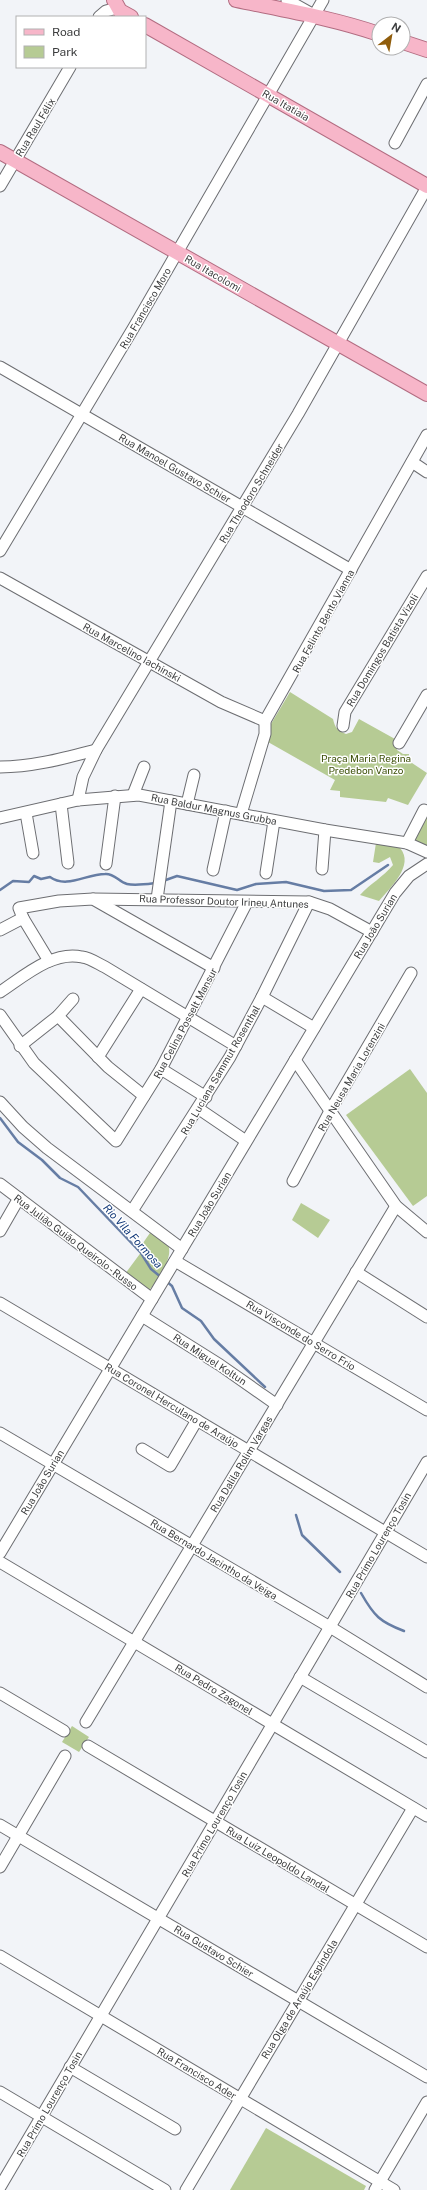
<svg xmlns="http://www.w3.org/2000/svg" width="427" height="2190" font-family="'Public Sans',sans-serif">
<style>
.green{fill:#b6cb94}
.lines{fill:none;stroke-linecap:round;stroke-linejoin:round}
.stream{stroke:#667da4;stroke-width:2.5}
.minor-casing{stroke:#6d6e72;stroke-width:13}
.major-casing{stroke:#b26c81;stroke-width:16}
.minor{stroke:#fff;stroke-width:11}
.major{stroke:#f7b6c9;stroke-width:14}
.labels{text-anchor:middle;stroke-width:3;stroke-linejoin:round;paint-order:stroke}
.street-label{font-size:10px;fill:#3c3d3e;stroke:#fff}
.park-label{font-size:10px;fill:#3b4e06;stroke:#fff}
.water-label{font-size:11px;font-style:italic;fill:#133a7a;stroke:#fff}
</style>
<rect width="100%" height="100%" fill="#f2f4f8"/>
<g class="green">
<path d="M290 692 333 719C335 728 338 731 346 734L352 732 359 719 395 739 397 750 403 754H409V761L427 773 408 805 388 798 386 802 340 797V791L330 790 335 780 268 742V729Z"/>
<path d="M427 815V850L412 843Z"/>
<path d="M376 843 400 848C415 865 390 888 379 901L360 895C370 884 383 877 393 865L390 857 379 863 373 862Z"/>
<path d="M410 1069 427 1093V1196L413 1206 346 1115Z"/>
<path d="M301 1203 330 1220 318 1238 292 1220Z"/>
<path d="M152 1230C157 1235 165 1239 168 1245 174 1257 157 1282 149 1290L125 1274 142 1251 143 1243Z"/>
<path d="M72 1726 89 1737 79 1752 62 1742Z"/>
<path d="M266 2128 366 2186 364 2190H230Z"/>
</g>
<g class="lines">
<g class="stream">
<path d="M163 881 177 876 237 890 256 884 286 882 324 891 351 890 388 865"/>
<path d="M0 890 13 881 29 882 34 876 41 879 50 877C67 889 86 874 105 874 114 873 119 882 127 884 135 886 148 884 156 883"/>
<path d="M0 1118 18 1142 42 1160 60 1178 78 1187 141 1253 151 1269 162 1278"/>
<path d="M166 1281 172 1286 182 1308 201 1321 214 1339 265 1387"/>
<path d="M296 1515 302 1535 340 1572"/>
<path d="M361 1593C374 1616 380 1622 404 1631"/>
</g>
<defs>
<g id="minor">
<path d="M287 0 312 14"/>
<path d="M99 17 106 11 117 8"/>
<path d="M395 143 427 84"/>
<path d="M0 186 70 67"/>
<path d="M0 367 351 570"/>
<path d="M412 462 427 472"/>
<path d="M0 551 134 327 323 0"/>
<path d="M0 578 221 702 265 721"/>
<path d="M343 726 345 712 427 576"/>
<path d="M399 743 427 695"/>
<path d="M0 767C33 767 65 758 96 750"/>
<path d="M133 795 144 767"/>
<path d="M78 800 83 777 96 750 298 414 427 187"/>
<path d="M61 804 68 863"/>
<path d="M187 804 194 775"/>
<path d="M26 813 33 853"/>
<path d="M241 814 265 734V721L427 435"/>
<path d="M0 818 78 800 139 795 325 830 407 843 427 852"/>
<path d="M407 843 424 810"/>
<path d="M106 864 115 796"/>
<path d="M322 869 325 830"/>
<path d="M213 870 226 811"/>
<path d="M266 873 274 821"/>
<path d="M93 899 309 902 330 909 372 932"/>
<path d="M157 899 171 801"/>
<path d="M23 918 49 961"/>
<path d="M0 930 23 918 19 908 59 901 93 899 214 968"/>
<path d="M0 992C23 977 53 950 82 957 90 958 97 963 105 967L236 1046"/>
<path d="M262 997 314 1028"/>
<path d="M0 1015 34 1063 116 1141 161 1069 247 902"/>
<path d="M58 1016 108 1067 144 1096"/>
<path d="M20 1046 58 1016 73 999"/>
<path d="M98 1057 141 989"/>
<path d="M295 1060 396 1206 427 1232"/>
<path d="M161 1069 206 1097"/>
<path d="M0 1102 23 1127 47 1148 182 1249"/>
<path d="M199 1109 246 1141"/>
<path d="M293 1181 330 1111 411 973"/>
<path d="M0 1184 152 1299"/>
<path d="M132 1211 230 1057 262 997 309 902"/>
<path d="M0 1231 19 1198"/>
<path d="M175 1261 427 1410"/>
<path d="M356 1272 427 1317"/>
<path d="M0 1303 427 1557"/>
<path d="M142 1316 220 1365 277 1405"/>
<path d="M0 1433 330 1627 427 1687"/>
<path d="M142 1449 170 1466 197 1420"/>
<path d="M0 1553 395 893 409 876 427 864"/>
<path d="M0 1562 427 1816"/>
<path d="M300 1677 427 1752"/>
<path d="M0 1693 64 1731"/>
<path d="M86 1722 396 1206"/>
<path d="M88 1746 427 1947"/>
<path d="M0 1825 427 2077"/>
<path d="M0 1867 65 1756"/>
<path d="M0 1956 394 2190"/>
<path d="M70 2067 175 2129"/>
<path d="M0 2092 165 2190"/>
<path d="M0 2187 427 1462"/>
<path d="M186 2190 413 1808"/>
<path d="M375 2190 427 2102"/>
</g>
<g id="major">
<path d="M114 0 120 11 131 17"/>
<path d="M236 0C284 10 332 18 379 34"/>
<path d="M145 25 427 186"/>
<path d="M403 42 427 50"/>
<path d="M0 152 427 394"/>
</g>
</defs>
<use href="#minor" class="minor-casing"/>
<use href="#major" class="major-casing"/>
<use href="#minor" class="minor"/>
<use href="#major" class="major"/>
</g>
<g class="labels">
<g class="street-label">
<text transform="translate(286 105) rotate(30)" y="4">Rua Itatiaia</text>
<text transform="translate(35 127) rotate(-59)" y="4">Rua Raul Félix</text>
<text transform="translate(213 273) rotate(30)" y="4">Rua Itacolomi</text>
<text transform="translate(145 308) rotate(-60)" y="4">Rua Francisco Moro</text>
<text transform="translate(175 468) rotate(30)" y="4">Rua Manoel Gustavo Schier</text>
<text transform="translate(251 493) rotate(-59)" y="4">Rua Theodoro Schneider</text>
<text transform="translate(323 621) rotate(-61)" y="4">Rua Felinto Bento Vianna</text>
<text transform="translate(382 650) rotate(-59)" y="4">Rua Domingos Batista Vizoli</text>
<text transform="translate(132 652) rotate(29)" y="4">Rua Marcelino Iachinski</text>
<text transform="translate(214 809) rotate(11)" y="4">Rua Baldur Magnus Grubba</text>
<text transform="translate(224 901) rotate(2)" y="4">Rua Professor Doutor Irineu Antunes</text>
<text transform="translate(375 926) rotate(-59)" y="4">Rua João Surian</text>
<text transform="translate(185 1023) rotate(-62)" y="4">Rua Celina Posselt Mansur</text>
<text transform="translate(220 1070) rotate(-60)" y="4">Rua Luciana Sammut Rosenthal</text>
<text transform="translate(351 1077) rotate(-60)" y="4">Rua Neusa Maria Lorenzini</text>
<text transform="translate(209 1204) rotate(-59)" y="4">Rua João Surian</text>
<text transform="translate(76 1242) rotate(37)" y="4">Rua Julião Guião Queirolo - Russo</text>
<text transform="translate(301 1335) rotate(31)" y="4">Rua Visconde do Serro Frio</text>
<text transform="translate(210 1359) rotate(33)" y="4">Rua Miguel Koltun</text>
<text transform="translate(172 1405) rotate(31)" y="4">Rua Coronel Herculano de Araújo</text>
<text transform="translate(241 1464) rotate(-59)" y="4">Rua Dalila Rolim Vargas</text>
<text transform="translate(42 1482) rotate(-59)" y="4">Rua João Surian</text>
<text transform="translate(378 1545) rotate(-60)" y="4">Rua Primo Lourenço Tosin</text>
<text transform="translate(214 1559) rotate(31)" y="4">Rua Bernardo Jacintho da Veiga</text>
<text transform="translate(214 1689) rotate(31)" y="4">Rua Pedro Zagonel</text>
<text transform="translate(214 1824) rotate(-60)" y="4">Rua Primo Lourenço Tosin</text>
<text transform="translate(278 1859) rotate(31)" y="4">Rua Luiz Leopoldo Landal</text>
<text transform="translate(214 1951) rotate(31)" y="4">Rua Gustavo Schier</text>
<text transform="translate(299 1999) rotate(-59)" y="4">Rua Olga de Araújo Espíndola</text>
<text transform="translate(197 2073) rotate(31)" y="4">Rua Francisco Ader</text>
<text transform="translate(49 2104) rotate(-60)" y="4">Rua Primo Lourenço Tosin</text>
</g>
<g class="park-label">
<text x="366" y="762">Praça Maria Regina<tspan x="366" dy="12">Predebon Vanzo</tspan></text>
</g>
<g class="water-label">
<text transform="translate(133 1236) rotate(48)" y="4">Rio Vila Formosa</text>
</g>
</g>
<rect x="16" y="16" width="130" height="52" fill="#ffffff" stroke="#b1b1b2"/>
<rect x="24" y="29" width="20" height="6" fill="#f7b6c9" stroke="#b1b1b2"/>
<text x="52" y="36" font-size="12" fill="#3c3d3e">Road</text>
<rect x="24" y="46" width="20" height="12" fill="#b6cb94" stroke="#b1b1b2"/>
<text x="52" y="56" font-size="12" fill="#3c3d3e">Park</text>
<g transform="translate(391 36) rotate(31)"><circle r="19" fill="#ffffff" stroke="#b1b1b2"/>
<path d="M0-3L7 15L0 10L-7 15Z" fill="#905d0c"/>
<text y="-6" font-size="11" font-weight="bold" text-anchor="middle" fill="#3c3d3e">N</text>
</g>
</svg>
